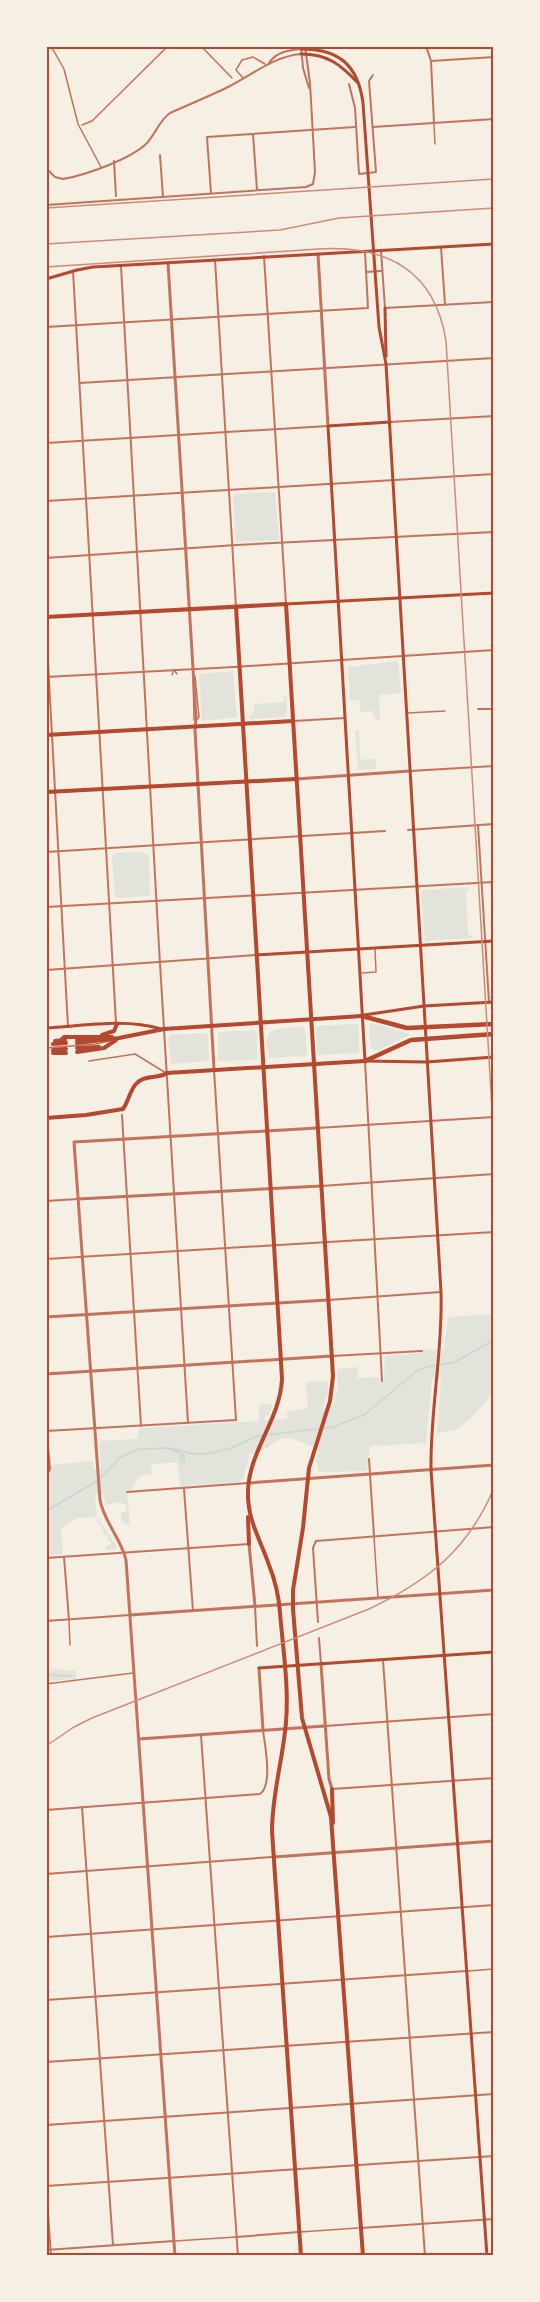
<svg xmlns="http://www.w3.org/2000/svg" width="540" height="2302" font-family="'Varela Round',sans-serif">
<style>
.green{fill:#e2e4dc}
.lines{fill:none;stroke-linecap:round;stroke-linejoin:round}
.stream{stroke:#c9d6d2;stroke-width:1.5}
.service{stroke:#c5725c;stroke-width:1.5}
.pedestrian{stroke:#c5725c;stroke-width:1.5}
.minor{stroke:#c5725c;stroke-width:2}
.tertiary{stroke:#c5725c;stroke-width:3}
.secondary{stroke:#b5482f;stroke-width:3}
.primary{stroke:#b5482f;stroke-width:4}
.trunk{stroke:#b5482f;stroke-width:4}
.motorway{stroke:#b5482f;stroke-width:4.5}
.rail{stroke:#cf8b77;stroke-width:1.5}
.neatline{fill:none;stroke:#b5482f;stroke-width:2}
</style>
<rect width="100%" height="100%" fill="#f6efe4"/>
<g class="green">
<path d="M275 492 279 540 236 542 233 494Z"/>
<path d="M398 661 401 693 379 695 380 721 373 716V711L360 712 359 700 350 701 348 667Z"/>
<path d="M233 671 237 717 202 721 199 674Z"/>
<path d="M286 694 287 717 250 719 249 717 254 712V704L284 702V695Z"/>
<path d="M359 730 360 758 363 760 376 759V769L358 770 355 731Z"/>
<path d="M143 852 149 856 150 896 115 898 112 856 115 853Z"/>
<path d="M469 887V890L466 891 468 935H472V938L425 941 421 890Z"/>
<path d="M372 1023 411 1034 379 1050H374L370 1046 369 1027Z"/>
<path d="M357 1024 359 1027V1053L317 1055 316 1026Z"/>
<path d="M302 1027 305 1030 307 1053 305 1056 270 1058C259 1026 277 1028 302 1027Z"/>
<path d="M254 1030 257 1034V1060L218 1061V1032Z"/>
<path d="M206 1033 208 1036 209 1061 171 1064 168 1039 170 1035Z"/>
<path d="M493 1314V1393L473 1416 458 1429 437 1433 441 1380 432 1379 426 1443 370 1446 367 1471 319 1472 316 1461 319 1449C309 1446 296 1438 285 1438 273 1438 269 1453 250 1454L243 1479 239 1482 180 1486 178 1462 151 1464 152 1474C139 1475 136 1479 132 1490H127L130 1526 122 1522 121 1512 127 1511 126 1505 120 1502 106 1505 103 1494H95L97 1517 117 1547 116 1549 106 1550V1546L111 1544V1541H108V1535L105 1536 101 1525H98L97 1517 77 1518 61 1528 63 1554 47 1555V1465L93 1461 94 1470 101 1469 99 1441 137 1439 139 1428 259 1421V1405L272 1404 269 1416 266 1415 264 1420 287 1419V1412L308 1408 306 1382 328 1381V1392L323 1408 332 1409 338 1387 337 1369 357 1367 358 1378 379 1377V1381H384L385 1356 422 1353 423 1349 444 1350 448 1317Z"/>
<path d="M47 1668 76 1671V1679L47 1681Z"/>
</g>
<g class="lines">
<g class="stream">
<path d="M167 1448 184 1455V1463"/>
<path d="M181 1455V1463"/>
<path d="M101 1478 119 1458 138 1449 169 1448 193 1454H207L231 1448 258 1436 333 1427 364 1415 417 1371 427 1367 455 1362 494 1340"/>
<path d="M46 1511 97 1481"/>
<path d="M46 1675 72 1676"/>
</g>
<g class="service">
<path d="M51 46 64 69 78 124 101 167"/>
<path d="M243 78 236 70 242 60 253 57 265 64"/>
<path d="M434 124 435 144"/>
<path d="M193 674 194 720"/>
<path d="M172 675 174 670 177 674"/>
<path d="M195 676 199 717 196 721"/>
<path d="M407 713 445 711"/>
<path d="M362 973 376 972 375 949"/>
<path d="M46 1048 96 1044 109 1041"/>
<path d="M89 1061 135 1054 166 1073"/>
<path d="M374 1537 378 1598"/>
<path d="M69 1621 70 1645"/>
<path d="M46 1684 133 1673"/>
<path d="M468 1971 494 1969"/>
<path d="M300 2232 358 2228"/>
<path d="M175 2241 236 2237"/>
</g>
<g class="pedestrian">
<path d="M201 46 232 78"/>
<path d="M82 125 92 121 168 46"/>
</g>
<g class="minor">
<path d="M301 46 303 68 309 88"/>
<path d="M426 46 431 61 434 123"/>
<path d="M431 61 494 57"/>
<path d="M269 63C276 52 289 50 301 49"/>
<path d="M349 84 355 108 359 174 376 172 369 81 373 75"/>
<path d="M373 127 494 119"/>
<path d="M253 134 257 190"/>
<path d="M160 155 163 197"/>
<path d="M114 161 116 196"/>
<path d="M46 168 55 177 63 179C86 175 131 159 147 143 156 133 159 121 170 113 190 104 210 96 230 86 253 74 275 56 301 54"/>
<path d="M211 193 207 137 355 127"/>
<path d="M46 205 306 187 313 184 315 172 310 83 305 46"/>
<path d="M441 247 445 304"/>
<path d="M381 251 385 308 494 302"/>
<path d="M264 256 286 604"/>
<path d="M215 260 236 607"/>
<path d="M121 266 159 947 188 1423"/>
<path d="M73 271 116 1023"/>
<path d="M366 272 381 271"/>
<path d="M46 327 368 308 365 252"/>
<path d="M80 383 494 358"/>
<path d="M390 422 494 416"/>
<path d="M46 443 328 426"/>
<path d="M46 501 494 474"/>
<path d="M46 558 236 545 494 532"/>
<path d="M46 626 68 1027"/>
<path d="M46 677 234 667 494 650"/>
<path d="M478 709H494"/>
<path d="M294 721 345 718"/>
<path d="M410 771 494 766"/>
<path d="M478 825 489 1002"/>
<path d="M408 830 494 824"/>
<path d="M46 852 385 831"/>
<path d="M46 907 494 882"/>
<path d="M46 970 256 955"/>
<path d="M492 1058 494 1082"/>
<path d="M365 1061 382 1381"/>
<path d="M122 1115 141 1426"/>
<path d="M317 1128 494 1117"/>
<path d="M321 1186 494 1174"/>
<path d="M46 1201 78 1199"/>
<path d="M46 1259 494 1232"/>
<path d="M328 1300 441 1292"/>
<path d="M332 1356 422 1351"/>
<path d="M46 1422 50 1469 48 1473"/>
<path d="M46 1431 236 1420 214 1070"/>
<path d="M369 1459 374 1536"/>
<path d="M184 1489 193 1611"/>
<path d="M127 1492 248 1483"/>
<path d="M64 1557 69 1620"/>
<path d="M46 1558 249 1544"/>
<path d="M255 1606 257 1646"/>
<path d="M46 1621 130 1615"/>
<path d="M318 1622 313 1548 316 1541 494 1527"/>
<path d="M319 1638 321 1664"/>
<path d="M383 1660 425 2256"/>
<path d="M325 1726 494 1714"/>
<path d="M201 1735 238 2256"/>
<path d="M332 1789 494 1778"/>
<path d="M82 1807 113 2245"/>
<path d="M46 1810 260 1794C273 1785 265 1746 263 1730"/>
<path d="M46 1874 272 1857"/>
<path d="M46 1937 494 1905"/>
<path d="M46 2000 466 1971"/>
<path d="M46 2062 494 2032"/>
<path d="M46 2125 494 2094"/>
<path d="M46 2184 51 2256"/>
<path d="M46 2186 494 2156"/>
<path d="M361 2228 494 2219"/>
<path d="M236 2237 299 2232"/>
<path d="M46 2250 174 2241"/>
</g>
<g class="tertiary">
<path d="M318 254 328 426"/>
<path d="M168 263 196 717 195 730 214 1069"/>
<path d="M296 779 410 771"/>
<path d="M78 1199 321 1186"/>
<path d="M46 1317 328 1300"/>
<path d="M46 1374 332 1356"/>
<path d="M248 1483 494 1465"/>
<path d="M249 1544 255 1606"/>
<path d="M130 1615 494 1590"/>
<path d="M321 1664 329 1779 332 1789"/>
<path d="M259 1668 263 1730"/>
<path d="M139 1739 325 1726"/>
<path d="M274 1857 494 1841"/>
<path d="M175 2256 126 1560C121 1538 104 1522 100 1500L74 1142 317 1128"/>
</g>
<g class="secondary">
<path d="M301 49C339 49 358 65 363 103L379 327 386 364 441 1292C443 1352 430 1410 431 1470L487 2256"/>
<path d="M301 54C327 54 340 64 357 82"/>
<path d="M46 279 77 270 93 267 494 244"/>
<path d="M385 308 386 356"/>
<path d="M390 422 328 426 365 1061 427 1062 494 1057"/>
<path d="M286 604 494 593"/>
<path d="M256 955 494 941"/>
<path d="M364 1015 424 1006 494 1002"/>
<path d="M46 1028C83 1026 125 1018 161 1029"/>
<path d="M259 1668 494 1652"/>
</g>
<g class="primary">
<path d="M236 607 282 1379C280 1420 249 1451 248 1491 247 1519 260 1539 269 1565 275 1580 279 1597 280 1613 283 1649 289 1687 286 1722 283 1759 272 1794 272 1831L301 2256"/>
<path d="M46 617 286 604 333 1376 330 1401 309 1468 303 1528 293 1590V1609L302 1718 331 1817 363 2256"/>
<path d="M46 735 293 721"/>
<path d="M46 792 296 779"/>
<path d="M248 1517 249 1544"/>
<path d="M332 1789 333 1823"/>
</g>
<g class="trunk">
<path d="M102 1035 114 1031 117 1024"/>
<path d="M77 1040 94 1038"/>
<path d="M55 1041 65 1040"/>
<path d="M60 1041 64 1037H112"/>
<path d="M77 1043 119 1038 164 1029 362 1016"/>
<path d="M53 1044 66 1043"/>
<path d="M77 1048 99 1047"/>
<path d="M53 1050 66 1049"/>
<path d="M77 1052 104 1048 116 1040"/>
<path d="M53 1053H66"/>
<path d="M46 1118 86 1115 123 1109C129 1101 130 1088 138 1082 145 1075 158 1079 167 1073L365 1061"/>
</g>
<g class="motorway">
<path d="M362 1016 407 1028 494 1024"/>
<path d="M365 1061 411 1040 494 1034"/>
</g>
<g class="rail">
<path d="M46 208 494 179"/>
<path d="M46 244 280 230 339 218 494 208"/>
<path d="M46 267 319 249C386 245 435 270 446 341L494 1142"/>
<path d="M46 1746 74 1727 92 1718 369 1609C428 1581 468 1550 494 1488"/>
</g>
</g>
<rect width="540" height="2302" fill="none" stroke="#f6efe4" stroke-width="96"/>
<rect x="48" y="48" width="444" height="2206" class="neatline"/>
</svg>
